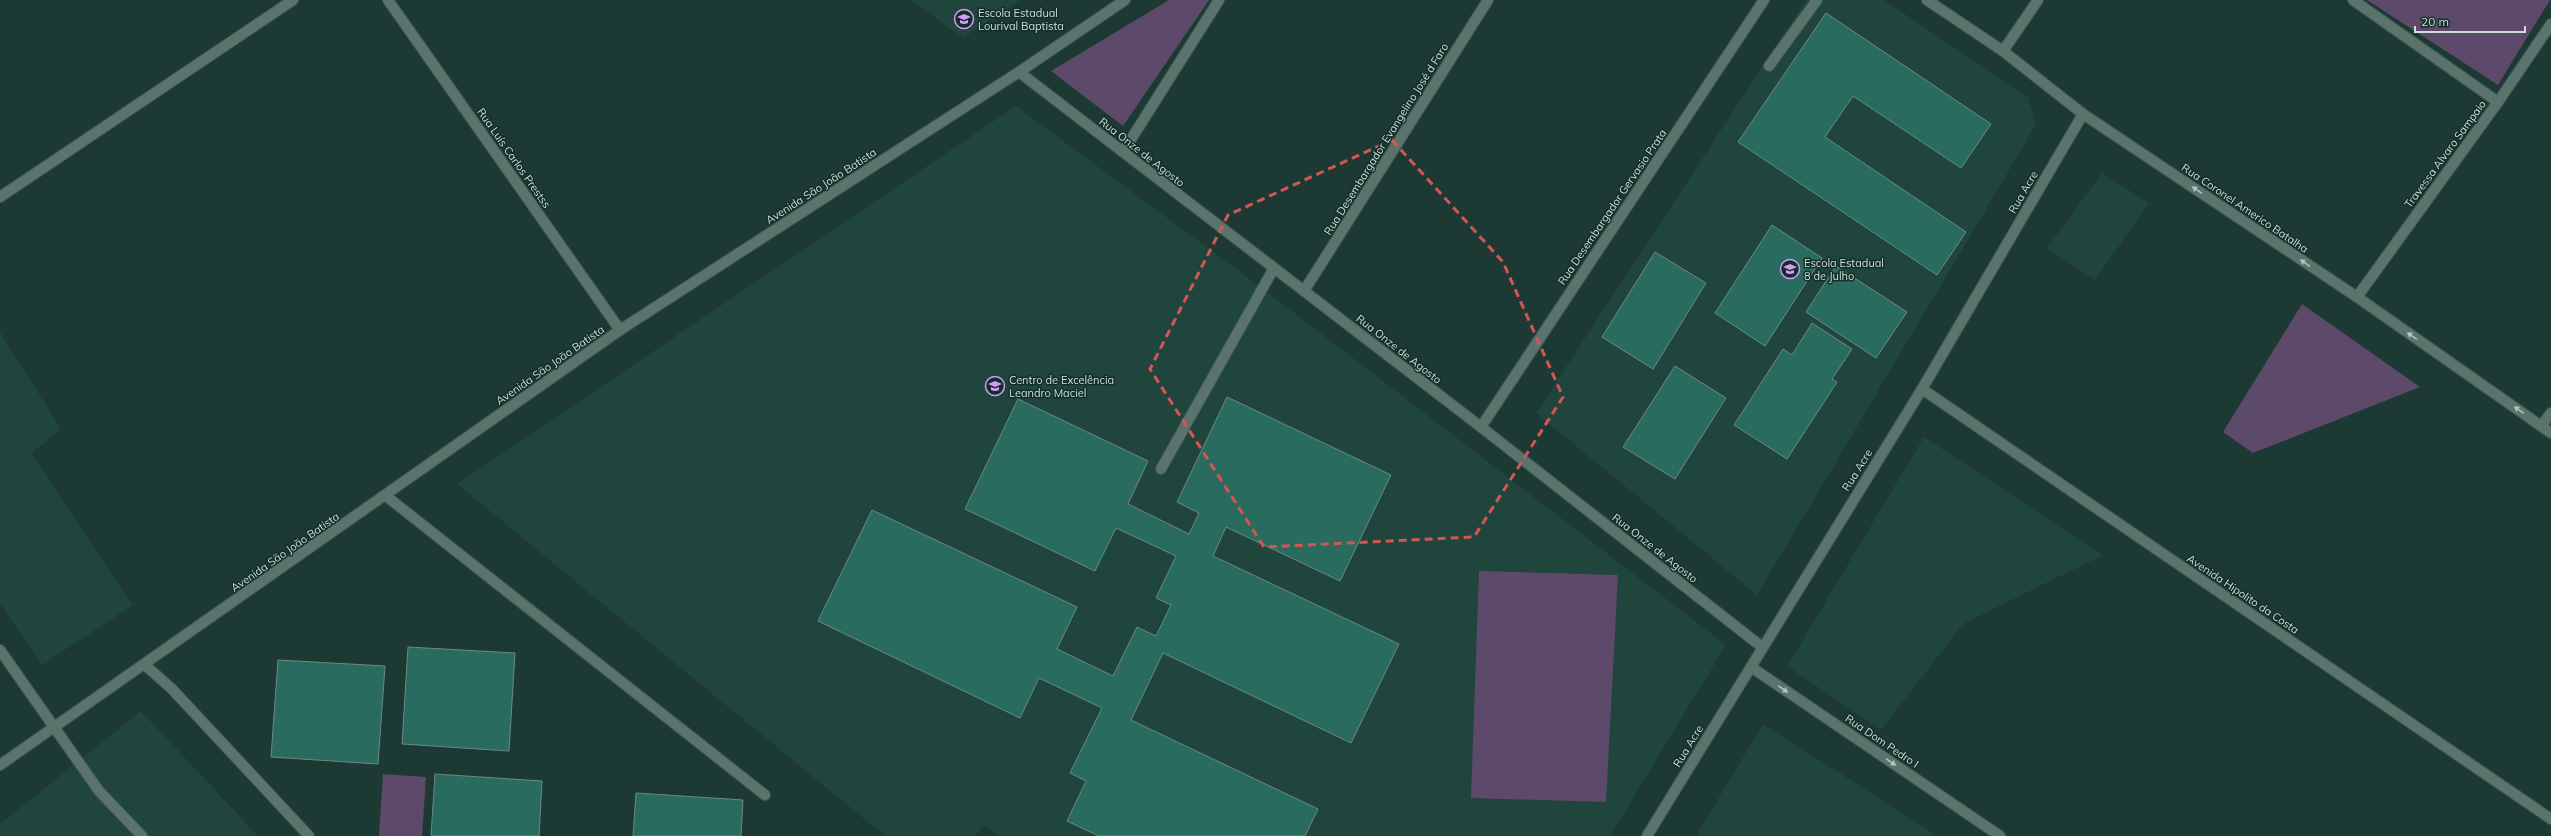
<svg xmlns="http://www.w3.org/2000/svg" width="2551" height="836" font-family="Mulish,sans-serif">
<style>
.built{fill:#1f453d}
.green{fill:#5d4969}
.building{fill:#296c5f;stroke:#6b8a82}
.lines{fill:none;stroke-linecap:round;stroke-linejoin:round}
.minor-casing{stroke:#3d5751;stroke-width:12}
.minor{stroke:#5a746d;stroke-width:10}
.oneway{fill:#b1c4be}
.marked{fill:none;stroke:#d45654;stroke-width:3;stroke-dasharray:8 5;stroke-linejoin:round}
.labels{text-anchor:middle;stroke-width:3;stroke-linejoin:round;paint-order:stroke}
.poi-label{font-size:11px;fill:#ceded9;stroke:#132f29;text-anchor:start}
.street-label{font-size:11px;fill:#ceded9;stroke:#132f29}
</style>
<rect width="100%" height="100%" fill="#1d3933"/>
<g class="built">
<path d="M911 0H1020L963 38Z"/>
<path d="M1806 0H1884L2028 97 2036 125 1757 595 1536 413Z"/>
<path d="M1016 106 1262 288 1726 645 1610 836H999L984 825 975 836H885L457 484Z"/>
<path d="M2102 173 2149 203 2095 280 2047 248Z"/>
<path d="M0 332 61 429 32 453 133 605 42 665 0 604Z"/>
<path d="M1924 437 2103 555 1963 624 1881 730 1787 666Z"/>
<path d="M141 711 258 836H0V824Z"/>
<path d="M1763 724 1938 836H1696Z"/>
</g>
<g class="green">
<path d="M1169 0H1209L1123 126 1051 71Z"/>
<path d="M2367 0H2550L2498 85Z"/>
<path d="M2302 304 2420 387 2253 453 2223 432Z"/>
<path d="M1479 571 1618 575 1606 802 1471 798Z"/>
<path d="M383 774 426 777 422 836H379Z"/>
</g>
<g class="building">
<path d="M1826 13 1991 124 1961 168 1853 96 1825 137 1966 232 1937 275 1738 142Z"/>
<path d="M1772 225 1822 258 1765 346 1715 313Z"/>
<path d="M1655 252 1706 283 1653 369 1602 337Z"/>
<path d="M1836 266 1907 312 1876 358 1806 312Z"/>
<path d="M1812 323 1852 349 1832 379 1837 382 1787 459 1734 425 1783 349 1792 355Z"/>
<path d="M1675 366 1726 398 1675 479 1623 447Z"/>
<path d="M1227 397 1391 475 1340 581 1226 527 1213 556 1399 644 1351 743 1163 653 1131 720 1318 809 1305 836H1099L1067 821 1086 781 1070 773 1102 708 1039 678 1020 718 818 621 872 510 1077 607 1057 649 1113 676 1137 627 1156 636 1171 605 1156 598 1176 556 1116 528 1095 571 965 509 1018 399 1148 461 1128 504 1189 534 1199 513 1177 502Z"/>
<path d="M408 647 515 653 509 751 402 744Z"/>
<path d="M278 660 385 666 378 764 271 757Z"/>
<path d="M435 774 542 781 539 836H431Z"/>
<path d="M636 793 743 800 741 836H633Z"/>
</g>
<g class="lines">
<defs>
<g id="minor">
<path d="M388 0 620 330"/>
<path d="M1927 0 2003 51 2083 114 2357 297 2551 433"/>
<path d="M2353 0 2498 102"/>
<path d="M2003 51 2038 0"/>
<path d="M1769 66 1817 0"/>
<path d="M1019 72 1481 427 1762 647"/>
<path d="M1123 152 1219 0"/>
<path d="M0 197 293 0"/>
<path d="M1304 291 1488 0"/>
<path d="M2357 297 2498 102 2551 24"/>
<path d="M1922 389 2551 819"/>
<path d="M2541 426 2551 413"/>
<path d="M1481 427 1764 0"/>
<path d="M1161 469 1274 268"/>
<path d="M386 496 765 795"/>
<path d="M0 650 99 791 142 836"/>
<path d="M145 665 172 689 309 836"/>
<path d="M1751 667 2000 836"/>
<path d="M0 765 620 330 1019 72 1125 0"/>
<path d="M1647 836 1922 389 2083 114"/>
</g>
</defs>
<use href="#minor" class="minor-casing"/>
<use href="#minor" class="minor"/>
</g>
<defs><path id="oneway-solid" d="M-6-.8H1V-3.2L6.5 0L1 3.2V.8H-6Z"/></defs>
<g class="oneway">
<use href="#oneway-solid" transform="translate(2197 190) rotate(-146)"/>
<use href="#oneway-solid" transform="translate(2305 263) rotate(-146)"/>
<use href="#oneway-solid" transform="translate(2412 336) rotate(-145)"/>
<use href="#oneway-solid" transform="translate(2519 410) rotate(-145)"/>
<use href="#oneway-solid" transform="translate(1783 689) rotate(34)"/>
<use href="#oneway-solid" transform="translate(1891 762) rotate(34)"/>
</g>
<path class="marked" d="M1392 140 1503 262 1563 397 1474 537 1264 547 1150 369 1228 215Z"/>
<defs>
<symbol id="school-ring" viewBox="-11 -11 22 22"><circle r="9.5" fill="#132f29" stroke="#d69bf9" stroke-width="1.5"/><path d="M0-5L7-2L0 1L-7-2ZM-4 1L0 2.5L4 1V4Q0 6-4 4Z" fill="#d69bf9"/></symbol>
</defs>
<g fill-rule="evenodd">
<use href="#school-ring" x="953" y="8" width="22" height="22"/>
<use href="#school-ring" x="1779" y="258" width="22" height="22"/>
<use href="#school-ring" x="984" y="375" width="22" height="22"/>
</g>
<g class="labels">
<g class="poi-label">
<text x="978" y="17">Escola Estadual<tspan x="978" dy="13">Lourival Baptista</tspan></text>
<text x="1804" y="267">Escola Estadual<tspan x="1804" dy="13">8 de Julho</tspan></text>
<text x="1009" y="384">Centro de Excelência<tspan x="1009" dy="13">Leandro Maciel</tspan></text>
</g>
<g class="street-label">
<text transform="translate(1386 139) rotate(-58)" y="4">Rua Desembargador Evangelino José d Faro</text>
<text transform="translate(1142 152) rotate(38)" y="4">Rua Onze de Agosto</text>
<text transform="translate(2445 154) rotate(-54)" y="4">Travessa Alvaro Sampaio</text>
<text transform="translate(514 158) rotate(55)" y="4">Rua Luís Carlos Prestss</text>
<text transform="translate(821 186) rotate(-33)" y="4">Avenida São João Batista</text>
<text transform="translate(2023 192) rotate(-60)" y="4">Rua Acre</text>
<text transform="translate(1612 207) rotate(-56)" y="4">Rua Desembargador Gervasio Prata</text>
<text transform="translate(2245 208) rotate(34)" y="4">Rua Coronel Americo Batalha</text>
<text transform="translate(1399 349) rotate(38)" y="4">Rua Onze de Agosto</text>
<text transform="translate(550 365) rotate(-35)" y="4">Avenida São João Batista</text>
<text transform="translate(1857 470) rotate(-58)" y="4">Rua Acre</text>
<text transform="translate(1655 548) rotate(38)" y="4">Rua Onze de Agosto</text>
<text transform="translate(285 552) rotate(-35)" y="4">Avenida São João Batista</text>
<text transform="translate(2243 594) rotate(34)" y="4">Avenida Hipolito da Costa</text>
<text transform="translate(1882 741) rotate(34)" y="4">Rua Dom Pedro I</text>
<text transform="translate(1688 746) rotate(-59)" y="4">Rua Acre</text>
</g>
</g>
<path d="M2415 26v6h110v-6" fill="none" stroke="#ceded9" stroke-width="2"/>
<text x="2421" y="26" font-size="12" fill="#ceded9" stroke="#132f29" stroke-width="3" paint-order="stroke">20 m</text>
</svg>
